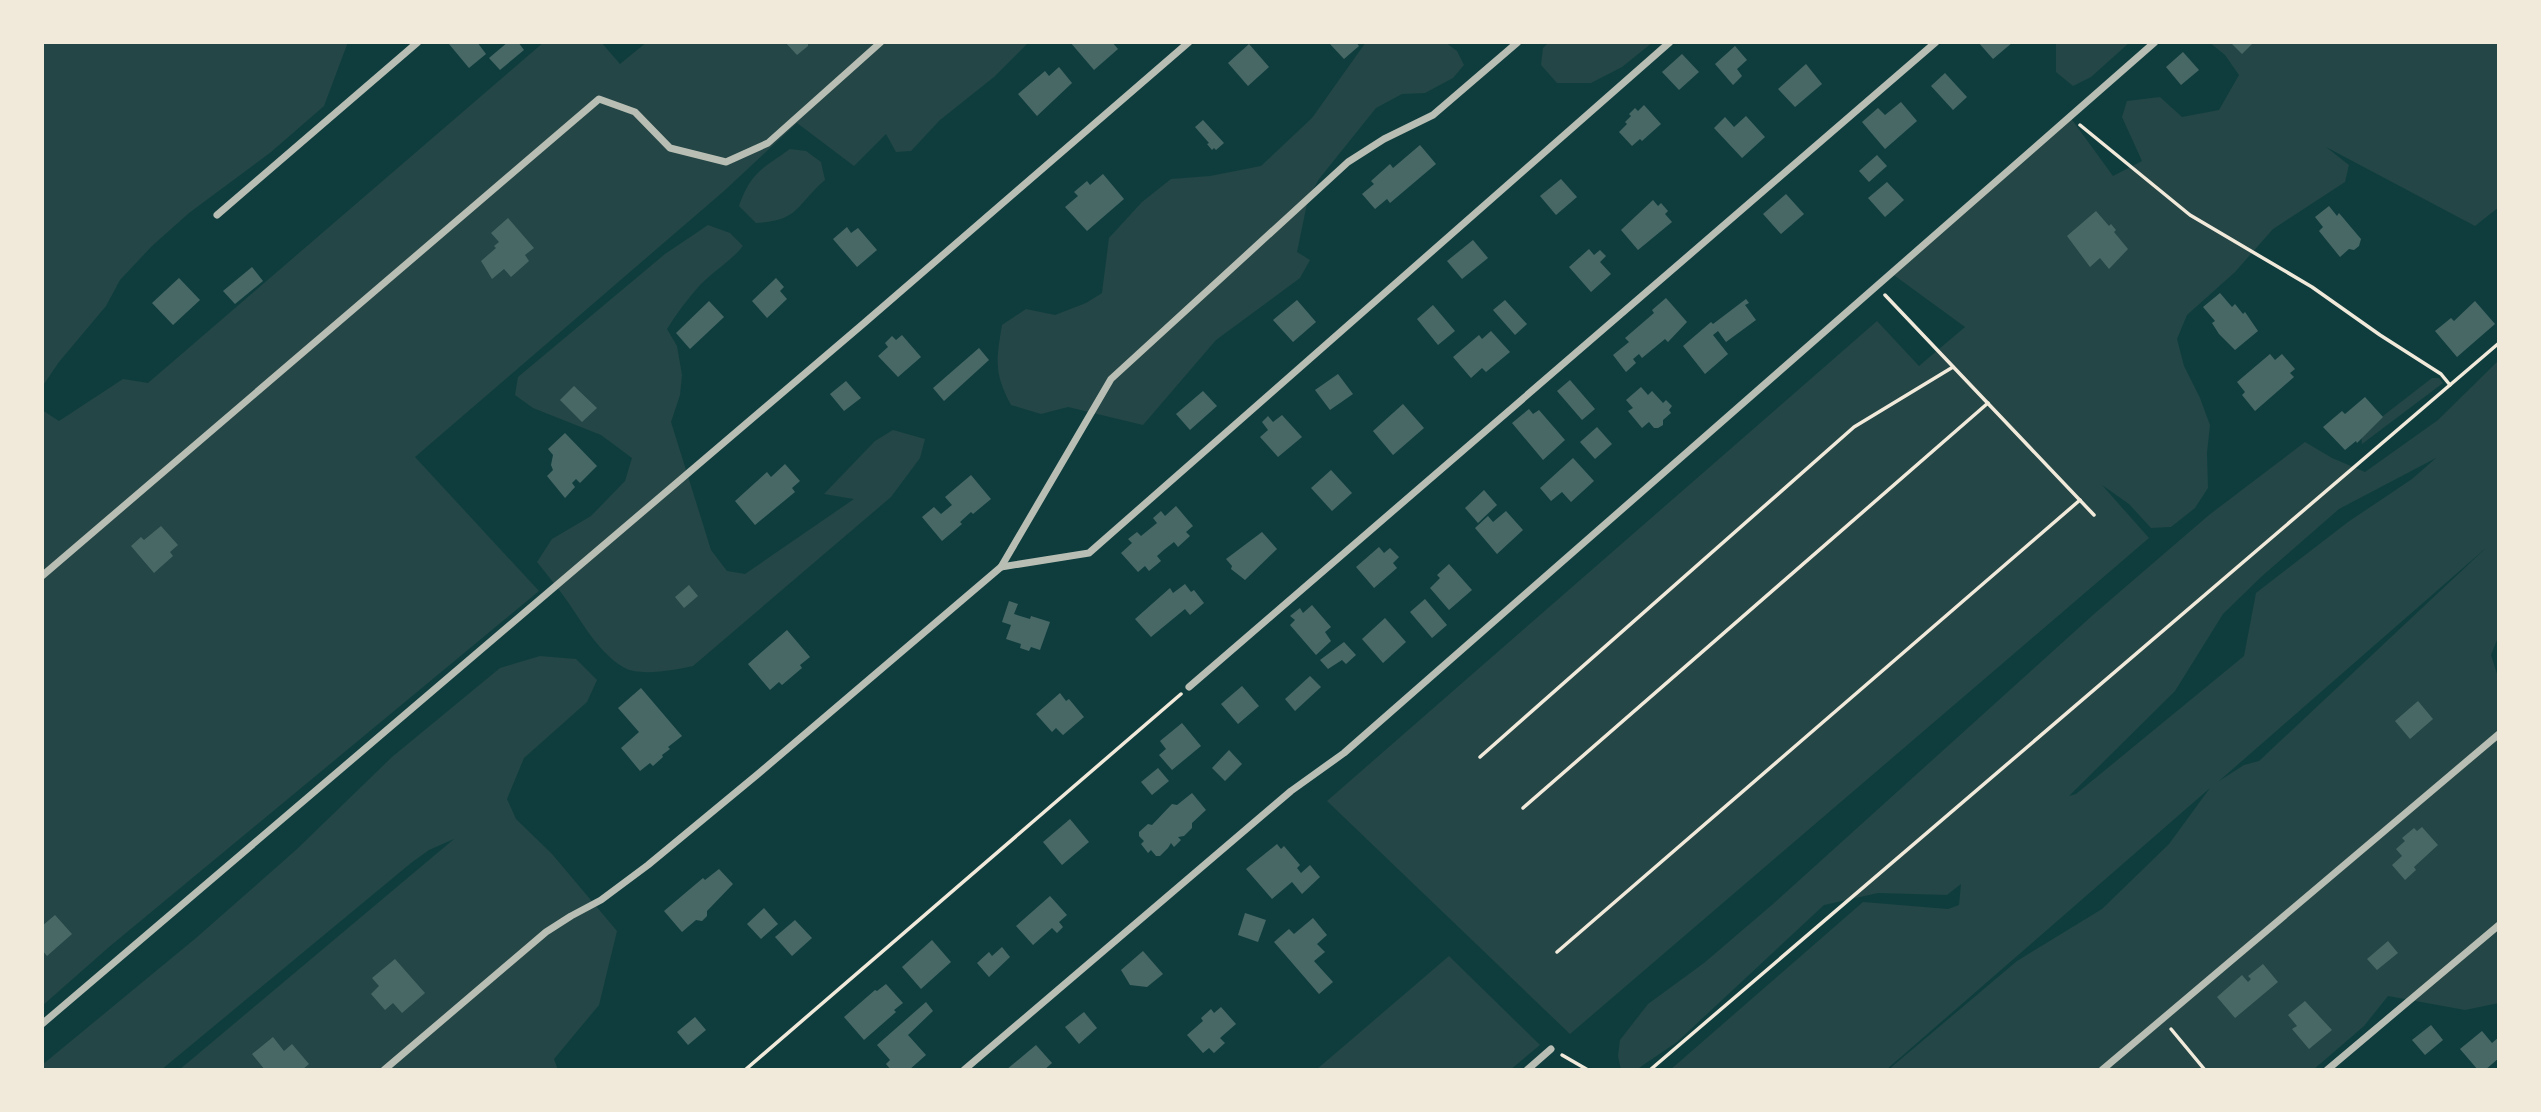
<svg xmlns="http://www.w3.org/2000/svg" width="2541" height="1112" font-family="Quicksand,sans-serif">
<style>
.green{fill:#244646;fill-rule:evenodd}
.building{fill:#486865}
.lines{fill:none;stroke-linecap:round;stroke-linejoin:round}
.path{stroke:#f1e9da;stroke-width:3.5}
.minor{stroke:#b8beb3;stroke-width:7}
</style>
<rect width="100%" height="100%" fill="#0f3d3e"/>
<g class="green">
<path d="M42 42H348L324 106 271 152 189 213 152 246 120 280 106 306 59 362 42 387Z"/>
<path d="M544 42H601L620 64 647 42H1029L994 77 940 120 911 151 896 152 886 134 854 166 797 123 724 191 415 457 539 591 109 947 42 1006V410L59 421 123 379 148 383Z"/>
<path d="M1366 42H1445L1457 51 1464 65 1453 78 1425 93 1402 94 1376 108 1319 179 1308 199 1297 252 1310 260 1300 278 1216 340 1143 425 1068 407 1041 414 1011 405C994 373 996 361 1002 325L1026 309 1055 315 1086 303 1102 293 1109 238 1142 202 1171 179 1210 176 1261 166 1312 118Z"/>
<path d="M1549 42H1653L1622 67 1591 83H1557L1541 65 1543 48Z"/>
<path d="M2056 42H2130L2091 77 2073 86 2056 72Z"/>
<path d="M2209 42H2499V207L2475 226 2326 147 2349 165 2345 182 2273 229 2235 272 2187 315 2177 339 2184 366 2200 398 2210 425 2207 453 2208 488 2195 508 2171 527 2151 528 2129 504 2102 485 2149 538 1570 1034 1327 801 1877 321 1919 366 1965 327 1891 273 2070 117 2113 176 2142 161 2122 117 2127 101 2160 97 2182 117 2219 110 2239 75 2225 55Z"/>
<path d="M790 149 806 151 821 162 825 180C796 205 799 221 756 223L739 206C751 172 762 169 790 149Z"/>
<path d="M708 225 730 233 743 246C731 261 715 270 701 284 688 298 677 313 667 329L677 346 682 375 680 395 671 422 711 550 727 571 745 574 854 499 824 494 875 441 893 430 925 439 920 458 891 497 693 666C675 670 639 677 623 667 600 653 584 626 570 605 560 590 548 576 537 562L552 539 591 516 625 481 632 458 601 435 533 408 515 395 518 377 665 254Z"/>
<path d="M2499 360V635L2491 655 2499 680V1003L2465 1010 2388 996 2364 1026 2313 1070H1888L2017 961 2102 909 2169 844 2210 788 1886 1070H1670L1863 902 1948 909 1959 905 1961 884 1947 895 1878 893 1824 905 1677 1042 1636 1070H1621L1618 1056 1620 1040 1648 1004 1704 963 1773 904 2094 614 2209 515 2305 442 2332 458 2365 472 2438 420ZM2436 458 2412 479 2348 522 2256 593 2244 656 2076 794 2069 796 2175 691 2223 614 2261 577 2339 509ZM2487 547 2259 761 2244 765 2219 781Z"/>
<path d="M2432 378H2439L2443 383 2362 444 2361 433Z"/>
<path d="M540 656 576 659 597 680 587 702 524 758 507 799 516 819 552 854 617 931 599 1005 554 1059 558 1070H179L454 839 429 850 411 863 161 1070H42V1065L196 938 297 849 392 757 500 668Z"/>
<path d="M1449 956 1540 1045 1510 1070H1316Z"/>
</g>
<g class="building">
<path d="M452 42H477L486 54 469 68 449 44Z"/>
<path d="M508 42H518L524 50 500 70 489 58Z"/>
<path d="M785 42H808V46L797 55Z"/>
<path d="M1070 42H1112L1118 49 1094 70Z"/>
<path d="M1330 42H1356L1359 46 1344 59 1329 43Z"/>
<path d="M1978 42H2013L1993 59Z"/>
<path d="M2230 42H2254L2242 54Z"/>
<path d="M1249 44 1269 67 1248 86 1228 63Z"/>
<path d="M1735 46 1747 60 1737 69 1742 76 1733 85 1715 64Z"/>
<path d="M2183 52 2199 70 2181 85 2166 67Z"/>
<path d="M1682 54 1699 72 1679 90 1662 72Z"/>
<path d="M1806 64 1822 84 1795 107 1778 89Z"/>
<path d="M1059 67 1072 83 1037 116 1018 94 1045 71 1049 76Z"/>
<path d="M1945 73 1967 97 1953 110 1931 86Z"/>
<path d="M1901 102 1917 121 1885 149 1862 122 1878 108 1885 115Z"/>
<path d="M1644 105 1661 124 1642 141 1640 139 1632 146 1619 132 1627 124 1625 122 1631 116 1629 114 1635 108 1638 111Z"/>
<path d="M1746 116 1765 137 1742 158 1714 128 1725 117 1734 127Z"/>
<path d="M1203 120 1224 143 1216 150 1214 148 1212 150 1207 144 1209 143 1195 127Z"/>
<path d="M1420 145 1436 164 1390 203 1387 199 1375 209 1362 194 1374 184 1371 181 1390 164 1393 168Z"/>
<path d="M1877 155 1887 166 1869 182 1859 171Z"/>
<path d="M1103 174 1124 199 1087 231 1065 207 1078 196 1074 192 1087 181 1090 185Z"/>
<path d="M1561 179 1577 197 1556 215 1540 196Z"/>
<path d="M1887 182 1904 200 1885 217 1868 198Z"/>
<path d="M1786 194 1804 214 1781 234 1763 214Z"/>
<path d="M1653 200 1658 206 1661 203 1668 211 1665 214 1672 222 1638 250 1621 230Z"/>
<path d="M2329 206 2337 216 2339 213 2361 239 2359 246 2354 250 2349 249 2340 257 2319 231 2323 227 2315 217Z"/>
<path d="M2096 211 2109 226 2111 224 2116 230 2114 232 2128 249 2109 269 2100 258 2090 267 2067 236Z"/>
<path d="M508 218 534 248 525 255 529 261 511 277 504 269 492 279 481 261 496 248 494 246 499 242 491 233Z"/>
<path d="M847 227 851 233 858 228 877 250 857 267 833 239Z"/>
<path d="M1473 240 1488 258 1462 279 1447 261Z"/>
<path d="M1589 249 1594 255 1600 250 1606 256 1600 262 1611 274 1591 292 1569 267Z"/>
<path d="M252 267 263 281 235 304 223 291Z"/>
<path d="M179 278 200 300 173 325 152 303Z"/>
<path d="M776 278 784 287 780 291 787 299 767 318 752 301Z"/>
<path d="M2220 293 2232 307 2235 304 2243 314 2245 312 2258 331 2235 350 2219 334 2212 323 2215 321 2203 307Z"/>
<path d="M1666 298 1687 322 1668 342 1665 339 1642 358 1639 354 1633 359 1636 363 1626 372 1613 355 1629 342 1625 338 1654 313 1652 310Z"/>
<path d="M1746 299 1749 303 1745 305 1756 320 1726 342 1718 331 1713 335 1728 354 1705 374 1683 346 1711 322 1713 324Z"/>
<path d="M1297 300 1316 322 1293 342 1273 320Z"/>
<path d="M1505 300 1527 324 1515 335 1493 310Z"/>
<path d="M709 301 724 317 690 349 676 333Z"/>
<path d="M2475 301 2495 324 2457 357 2435 331 2451 318 2454 321Z"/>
<path d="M1433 305 1455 331 1438 345 1417 319Z"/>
<path d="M1491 331 1510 352 1486 372 1482 368 1471 378 1453 357 1479 335 1482 339Z"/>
<path d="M902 335 921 357 898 377 878 356 888 347 885 343 892 336 896 340Z"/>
<path d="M979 348 989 360 944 401 933 388Z"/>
<path d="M2270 354 2275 360 2282 354 2295 369 2290 373 2294 377 2255 411 2242 395 2245 392 2237 382Z"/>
<path d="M1338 374 1353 394 1330 410 1315 390Z"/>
<path d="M1570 380 1595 409 1582 420 1557 391Z"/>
<path d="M846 381 861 398 844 411 830 394Z"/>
<path d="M574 386 597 408 582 422 560 400Z"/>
<path d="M1641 387 1648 395 1652 391 1663 403 1666 400 1672 406 1669 410 1671 413 1663 420V425L1658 428H1654L1649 422 1642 428 1628 411 1633 408 1626 400Z"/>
<path d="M1203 391 1217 406 1190 430 1176 414Z"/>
<path d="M2365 397 2383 417 2357 443 2356 441 2345 450 2323 427 2342 411 2345 414Z"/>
<path d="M1403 404 1424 428 1393 455 1373 431Z"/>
<path d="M1529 409 1533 414 1539 410 1565 440 1543 460 1512 423Z"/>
<path d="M1282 415 1302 437 1278 457 1260 437 1268 430 1262 422 1268 416 1273 422Z"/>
<path d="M1597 427 1612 444 1595 459 1580 442Z"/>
<path d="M565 433 597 466 580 483 576 479 572 483 575 487 565 498 547 476 553 470 551 465 553 455 548 449Z"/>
<path d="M1573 458 1594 481 1571 502 1562 492 1551 501 1540 488Z"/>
<path d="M785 464 800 481 792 488 795 492 755 525 735 501 767 472 771 477Z"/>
<path d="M1331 470 1352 493 1332 511 1311 488Z"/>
<path d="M971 475 991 499 973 514 971 512 960 522 962 524 942 541 922 517 934 507 941 514 952 505 945 497Z"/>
<path d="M1484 490 1497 505 1478 523 1465 508Z"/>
<path d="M1176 506 1193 526 1186 532 1190 536 1178 547 1174 542 1165 549 1157 556 1161 561 1149 571 1145 566 1138 572 1121 553 1132 543 1128 539 1137 532 1141 536 1157 523 1153 518 1161 511 1165 516Z"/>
<path d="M1506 511 1523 530 1497 554 1475 528 1488 516 1493 522Z"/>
<path d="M161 526 178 545 170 552 173 556 154 573 131 546 141 537 144 540Z"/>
<path d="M1262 532 1277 549 1245 580 1231 569 1232 566 1226 559Z"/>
<path d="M1379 547 1384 553 1390 548 1399 557 1393 563 1397 568 1374 588 1356 567Z"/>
<path d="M1449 564 1472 590 1449 610 1430 588 1440 578 1437 575Z"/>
<path d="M1185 584 1191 592 1194 590 1204 603 1190 615 1185 609 1151 637 1135 619 1170 588 1173 593Z"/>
<path d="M689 585 698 596 684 608 675 597Z"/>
<path d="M1425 599 1447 625 1432 638 1410 612Z"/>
<path d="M1009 601 1018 604 1014 614 1030 619 1031 616 1050 622 1040 650 1031 647 1029 651 1020 648 1021 644 1006 639 1011 625 1002 622Z"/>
<path d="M1312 605 1331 627 1325 632 1331 641 1316 655 1290 625 1295 620 1290 616 1300 608 1303 613Z"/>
<path d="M1385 618 1406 642 1383 663 1362 639Z"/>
<path d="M787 630 810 657 800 665 802 668 782 685 779 682 770 690 748 664Z"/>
<path d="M1344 642 1356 655 1346 664 1342 660 1328 669 1320 660Z"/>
<path d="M1310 676 1321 687 1295 711 1285 699Z"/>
<path d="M1242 686 1259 706 1238 724 1221 704Z"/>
<path d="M641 688 682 736 668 747 670 749 662 755 663 757 653 766 650 763 640 771 621 748 639 732 618 708Z"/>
<path d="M1060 693 1066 701 1069 699 1084 717 1063 735 1056 728 1052 732 1036 714Z"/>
<path d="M2418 701 2433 719 2410 739 2395 721Z"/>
<path d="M1182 723 1201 746 1172 770 1159 755 1166 749 1160 741Z"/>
<path d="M1229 750 1242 764 1225 781 1212 768Z"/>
<path d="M1158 768 1169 781 1152 795 1141 782Z"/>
<path d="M1192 793 1206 810 1192 823V828L1184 836 1178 837 1181 840 1174 847 1171 843 1168 848 1160 856H1156L1151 850 1148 853 1141 844 1144 841 1139 836V832L1148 824 1152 825 1172 804 1177 805Z"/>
<path d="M1070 819 1089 842 1062 865 1043 842Z"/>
<path d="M2422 827 2438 845 2414 867 2416 870 2405 880 2392 865 2402 856 2396 849 2405 841 2402 838 2414 828 2417 831Z"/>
<path d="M1277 844 1281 849 1284 846 1300 865 1297 868 1301 873 1310 865 1320 877 1302 894 1292 882 1272 899 1246 869Z"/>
<path d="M719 869 733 884 707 911V916L702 921 696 920 682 932 664 911 703 878 705 880Z"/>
<path d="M1050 896 1067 915 1059 922 1063 927 1057 933 1052 928 1033 945 1016 926Z"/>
<path d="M764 908 778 924 761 939 747 924Z"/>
<path d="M1245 913 1266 920 1258 942 1238 935Z"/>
<path d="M55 915 72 934 47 956 42 950V926Z"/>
<path d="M1313 918 1327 935 1317 944 1325 952 1314 961 1333 982 1319 994 1274 942 1289 929 1294 934Z"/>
<path d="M795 920 812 938 792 956 775 937Z"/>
<path d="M932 940 951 962 921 989 902 967Z"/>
<path d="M2388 941 2398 953 2377 970 2367 959Z"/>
<path d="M1002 947 1010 957 989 977 977 963 989 952 992 956Z"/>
<path d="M1143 951 1163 974 1147 987 1130 985 1121 970Z"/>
<path d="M395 959 425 993 402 1013 393 1003 385 1010 371 994 379 986 372 978Z"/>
<path d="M2263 964 2278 982 2235 1018 2217 997 2242 975 2248 982 2251 979 2248 976Z"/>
<path d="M886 984 903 1003 894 1010 896 1012 864 1040 844 1017 875 990 877 991Z"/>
<path d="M2305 1001 2332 1030 2309 1049 2292 1029 2297 1026 2288 1015Z"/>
<path d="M926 1002 933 1011 908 1035 926 1055 909 1070H891L886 1064 890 1060 877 1045Z"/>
<path d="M1221 1007 1236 1024 1220 1038 1225 1043 1214 1053 1209 1048 1203 1053 1187 1035 1203 1021 1201 1018 1211 1009 1214 1013Z"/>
<path d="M1084 1012 1097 1028 1079 1044 1065 1027Z"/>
<path d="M695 1017 706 1030 688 1045 677 1032Z"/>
<path d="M2431 1025 2443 1040 2425 1055 2412 1040Z"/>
<path d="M2482 1031 2492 1043 2499 1037V1058L2485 1070H2478L2460 1049Z"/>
<path d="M273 1037 284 1051 292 1044 309 1064 302 1070H265L252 1054Z"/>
<path d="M1036 1045 1052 1063 1044 1070H1006Z"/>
</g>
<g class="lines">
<g class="path">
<path d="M2080 125 2190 215 2312 287 2380 335 2441 374 2450 385"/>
<path d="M1885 295 2094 515"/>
<path d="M1480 757 1854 427 1953 367"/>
<path d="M1523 808 1988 403"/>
<path d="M1557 952 2080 500"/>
<path d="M2171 1029 2205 1070"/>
<path d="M1562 1055 1588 1070"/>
<path d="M745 1070 1181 694"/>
<path d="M1650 1070 2499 343"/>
</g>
<g class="minor">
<path d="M217 215 418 42"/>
<path d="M1001 567 1111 379 1348 162 1384 139 1433 115 1518 42"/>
<path d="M42 576 599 99 635 112 670 148 726 162 768 143 881 42"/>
<path d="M1189 687 1936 42"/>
<path d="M42 1024 863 324 1189 42"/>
<path d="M384 1070 546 932 571 916 601 900 648 865 758 774 1001 567 1089 553 1670 42"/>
<path d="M964 1070 1291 791 1344 753 2155 42"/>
<path d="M1527 1070 1551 1049"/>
<path d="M2102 1070 2499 734"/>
<path d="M2327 1070 2499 925"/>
</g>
</g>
<rect width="2541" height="1112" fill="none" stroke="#f1e9da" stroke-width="88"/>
</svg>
